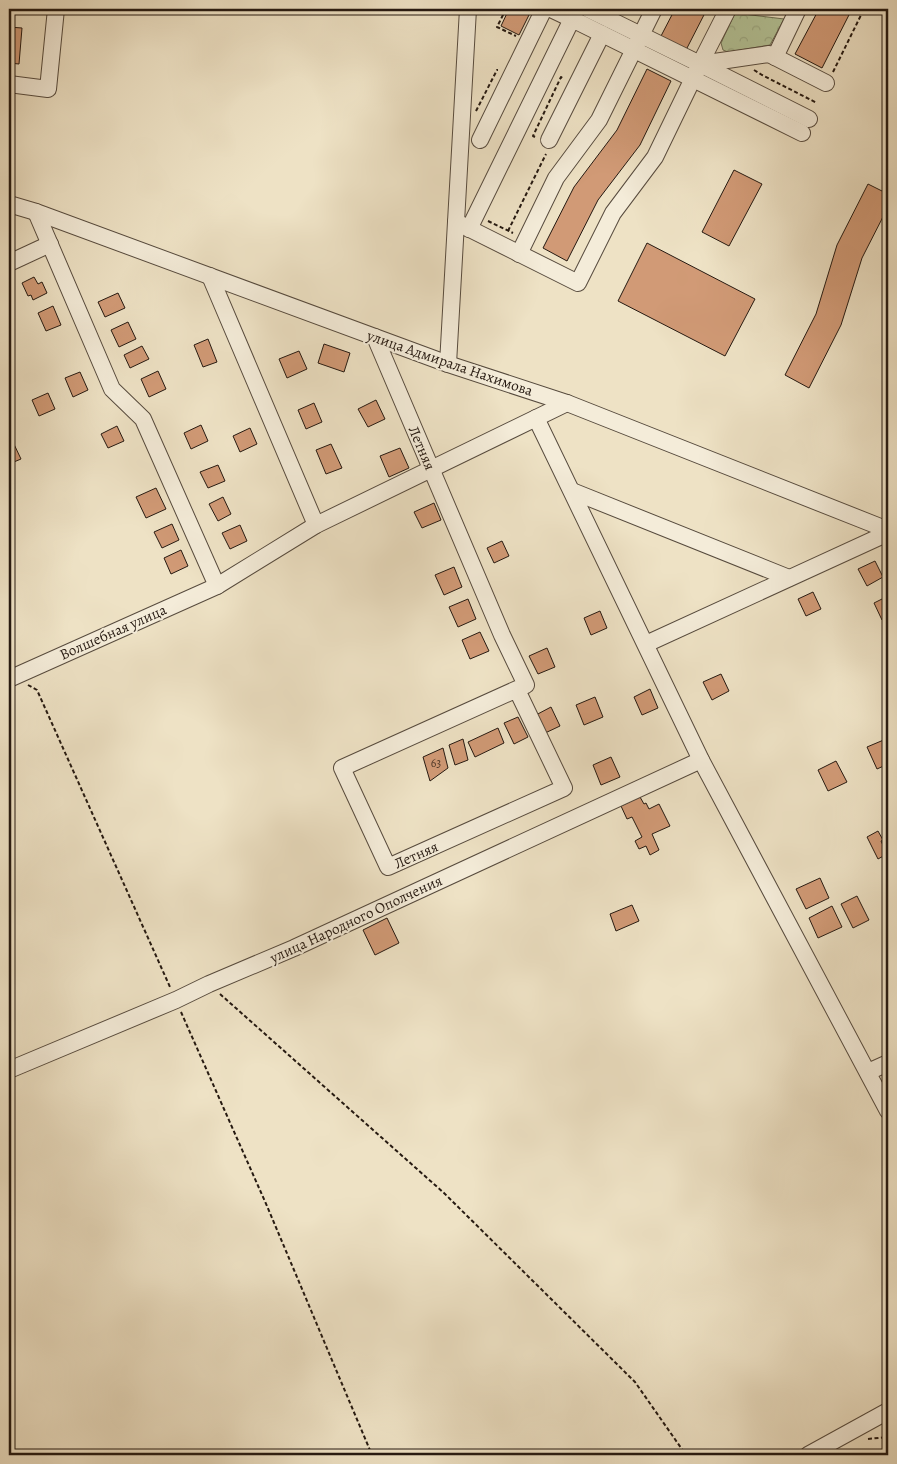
<svg xmlns="http://www.w3.org/2000/svg" width="897" height="1464" font-family="Alegreya,serif">
<style>
.park{fill:url(#park-crowns);stroke:#6c6e54}
.building{fill:#d19a76;stroke:#251911}
.lines{fill:none;stroke-linecap:round;stroke-linejoin:round}
.minor-casing{stroke:#574b3e;stroke-width:18}
.path{stroke:#251911;stroke-width:2;stroke-dasharray:4 2.5;stroke-linecap:butt}
.minor{stroke:#f4ecd9;stroke-width:16}
.labels{text-anchor:middle;stroke-width:4;stroke-linejoin:round;paint-order:stroke}
.number-label{font-size:12px;fill:#50392a}
.street-label{font-size:15px;fill:#251911;stroke:#f4ecd9}
</style>
<defs>
<pattern id="park-crowns" width="20" height="18" patternUnits="userSpaceOnUse" patternTransform="scale(1.25)"><rect width="20" height="18" fill="#b4c498"/><path d="M2 6a3 3 0 1 1 6 0M12 15a3 3 0 1 1 6 0" fill="none" stroke="#9ba882"/></pattern>
</defs>
<rect width="100%" height="100%" fill="#eee2c5"/>
<filter id="stains"><feTurbulence type="fractalNoise" baseFrequency=".004" numOctaves="4"/><feColorMatrix values="0 0 0 0 .2 0 0 0 0 .09 0 0 0 0 .02 0 0 0 .5 -.17"/></filter>
<radialGradient id="worn" r=".72"><stop offset=".6" stop-color="#630" stop-opacity="0"/><stop offset="1" stop-color="#630" stop-opacity=".3"/></radialGradient>
<path class="park" d="M735 13 784 19 770 45 728 52 723 50 721 43Z"/>
<g class="building">
<path d="M509 9H526L531 11 519 35 501 26Z"/>
<path d="M675 9H707L686 50 661 36Z"/>
<path d="M819 9H852L822 68 795 54Z"/>
<path d="M9 27 22 28 19 64 9 63Z"/>
<path d="M647 69 671 81 640 145 598 200 567 261 543 248 574 187 617 130Z"/>
<path d="M734 170 762 184 729 246 702 232Z"/>
<path d="M868 184 888 194V207L862 258 841 325 809 388 785 375 816 314 837 245Z"/>
<path d="M647 243 755 299 725 356 618 301Z"/>
<path d="M34 277 38 284 42 282 47 293 33 300 31 295 28 296 22 283Z"/>
<path d="M118 293 125 308 105 317 98 302Z"/>
<path d="M53 306 61 325 46 331 38 313Z"/>
<path d="M128 322 136 339 119 347 111 330Z"/>
<path d="M208 339 217 362 203 367 194 345Z"/>
<path d="M324 344 350 353 344 372 318 363Z"/>
<path d="M142 346 149 359 130 368 124 355Z"/>
<path d="M299 351 307 369 287 378 279 359Z"/>
<path d="M158 371 166 389 149 397 141 379Z"/>
<path d="M80 372 88 390 73 397 65 378Z"/>
<path d="M48 393 55 409 39 416 32 400Z"/>
<path d="M376 400 385 419 368 427 358 409Z"/>
<path d="M314 403 322 422 306 429 298 410Z"/>
<path d="M201 425 208 441 191 449 184 433Z"/>
<path d="M117 426 124 441 108 448 101 434Z"/>
<path d="M250 428 257 444 240 452 233 436Z"/>
<path d="M12 440 21 459 9 464V442Z"/>
<path d="M331 444 342 468 326 474 316 450Z"/>
<path d="M400 448 409 468 389 477 380 456Z"/>
<path d="M218 465 225 481 208 488 200 472Z"/>
<path d="M156 488 166 509 146 518 136 497Z"/>
<path d="M223 497 231 514 218 521 209 504Z"/>
<path d="M434 503 441 520 422 528 414 512Z"/>
<path d="M172 524 179 540 162 548 154 532Z"/>
<path d="M240 525 247 541 230 549 222 533Z"/>
<path d="M502 541 509 556 494 563 487 548Z"/>
<path d="M181 550 188 566 171 574 164 558Z"/>
<path d="M875 561 883 577 867 586 858 569Z"/>
<path d="M454 567 462 587 444 595 435 575Z"/>
<path d="M813 592 821 609 806 616 798 599Z"/>
<path d="M888 596V616L882 620 874 603Z"/>
<path d="M468 599 476 619 458 627 449 607Z"/>
<path d="M600 611 607 628 591 635 584 618Z"/>
<path d="M480 632 489 651 470 659 462 640Z"/>
<path d="M547 648 555 667 538 674 529 656Z"/>
<path d="M721 674 729 691 712 700 703 682Z"/>
<path d="M650 689 658 708 642 715 634 697Z"/>
<path d="M595 697 603 717 584 725 576 705Z"/>
<path d="M551 707 560 726 543 734 534 716Z"/>
<path d="M518 717 528 737 514 744 504 723Z"/>
<path d="M498 728 504 743 475 757 468 742Z"/>
<path d="M463 739 468 760 455 765 449 745Z"/>
<path d="M886 739 888 743V764L877 769 867 747Z"/>
<path d="M443 748 448 768 430 781 423 757Z"/>
<path d="M611 757 620 777 601 785 593 765Z"/>
<path d="M836 761 847 782 828 791 818 770Z"/>
<path d="M640 797 644 804 646 803 649 809 659 804 670 826 652 834 659 850 650 855 646 846 639 849 635 841 642 837 632 817 627 819 621 806Z"/>
<path d="M878 831 883 840 881 841 887 854 878 859 867 837Z"/>
<path d="M820 878 829 898 806 909 796 889Z"/>
<path d="M857 896 869 920 853 928 841 904Z"/>
<path d="M632 905 639 921 616 931 610 914Z"/>
<path d="M832 906 842 927 818 938 809 918Z"/>
<path d="M387 918 399 943 375 955 363 930Z"/>
</g>
<g class="lines">
<defs>
<g id="minor">
<path d="M551 9 572 19"/>
<path d="M588 9 700 64 769 54 775 57 798 9"/>
<path d="M728 9 700 64 809 119"/>
<path d="M775 57 826 83"/>
<path d="M9 84 48 89 56 9"/>
<path d="M480 140 544 9"/>
<path d="M549 140 602 34"/>
<path d="M9 204 36 212 448 364 567 403 888 530"/>
<path d="M36 212 112 389 143 419 217 586"/>
<path d="M456 222 578 283 613 213 655 157 700 64"/>
<path d="M469 229 572 19 802 133"/>
<path d="M519 254 556 178 599 120 654 9"/>
<path d="M9 263 50 244"/>
<path d="M210 276 316 525"/>
<path d="M375 337 502 635 526 685 342 768 388 867 564 788 517 690"/>
<path d="M448 364 468 9"/>
<path d="M536 418 701 760 888 1111"/>
<path d="M572 491 789 578"/>
<path d="M646 644 888 533"/>
<path d="M9 679 217 586 316 525 567 403"/>
<path d="M9 1070 176 1000 209 984 294 948 701 760"/>
<path d="M868 1072 888 1063"/>
<path d="M808 1455 888 1411"/>
</g>
</defs>
<use href="#minor" class="minor-casing"/>
<g class="path">
<path d="M506 9 497 27 516 36"/>
<path d="M754 70 762 75 817 103"/>
<path d="M833 72 864 9"/>
<path d="M476 111 497 70H498"/>
<path d="M535 137 533 136 561 77 564 79"/>
<path d="M488 221 513 233"/>
<path d="M508 231 546 154"/>
<path d="M28 685 37 690 170 987"/>
<path d="M220 994 444 1193 635 1382 686 1455"/>
<path d="M181 1012 267 1206 372 1455"/>
<path d="M868 1439 888 1437"/>
</g>
<use href="#minor" class="minor"/>
</g>
<g class="labels">
<g class="number-label">
<text x="436" y="767">63</text>
</g>
<g class="street-label">
<text transform="translate(450 363) rotate(19)" y="5">улица Адмирала Нахимова</text>
<text transform="translate(422 448) rotate(67)" y="5">Летняя</text>
<text transform="translate(113 632) rotate(-24)" y="5">Волшебная улица</text>
<text transform="translate(416 855) rotate(-24)" y="5">Летняя</text>
<text transform="translate(356 919) rotate(-25)" y="5">улица Народного Ополчения</text>
</g>
</g>
<rect width="897" height="1464" fill="none" stroke="#eee2c5" stroke-width="30"/>
<rect x="10" y="10" width="877" height="1444" fill="none" stroke="#251911" stroke-width="2.5"/>
<rect x="15" y="15" width="867" height="1434" fill="none" stroke="#251911"/>
<rect width="100%" height="100%" filter="url(#stains)"/>
<rect width="100%" height="100%" fill="url(#worn)"/>
</svg>
